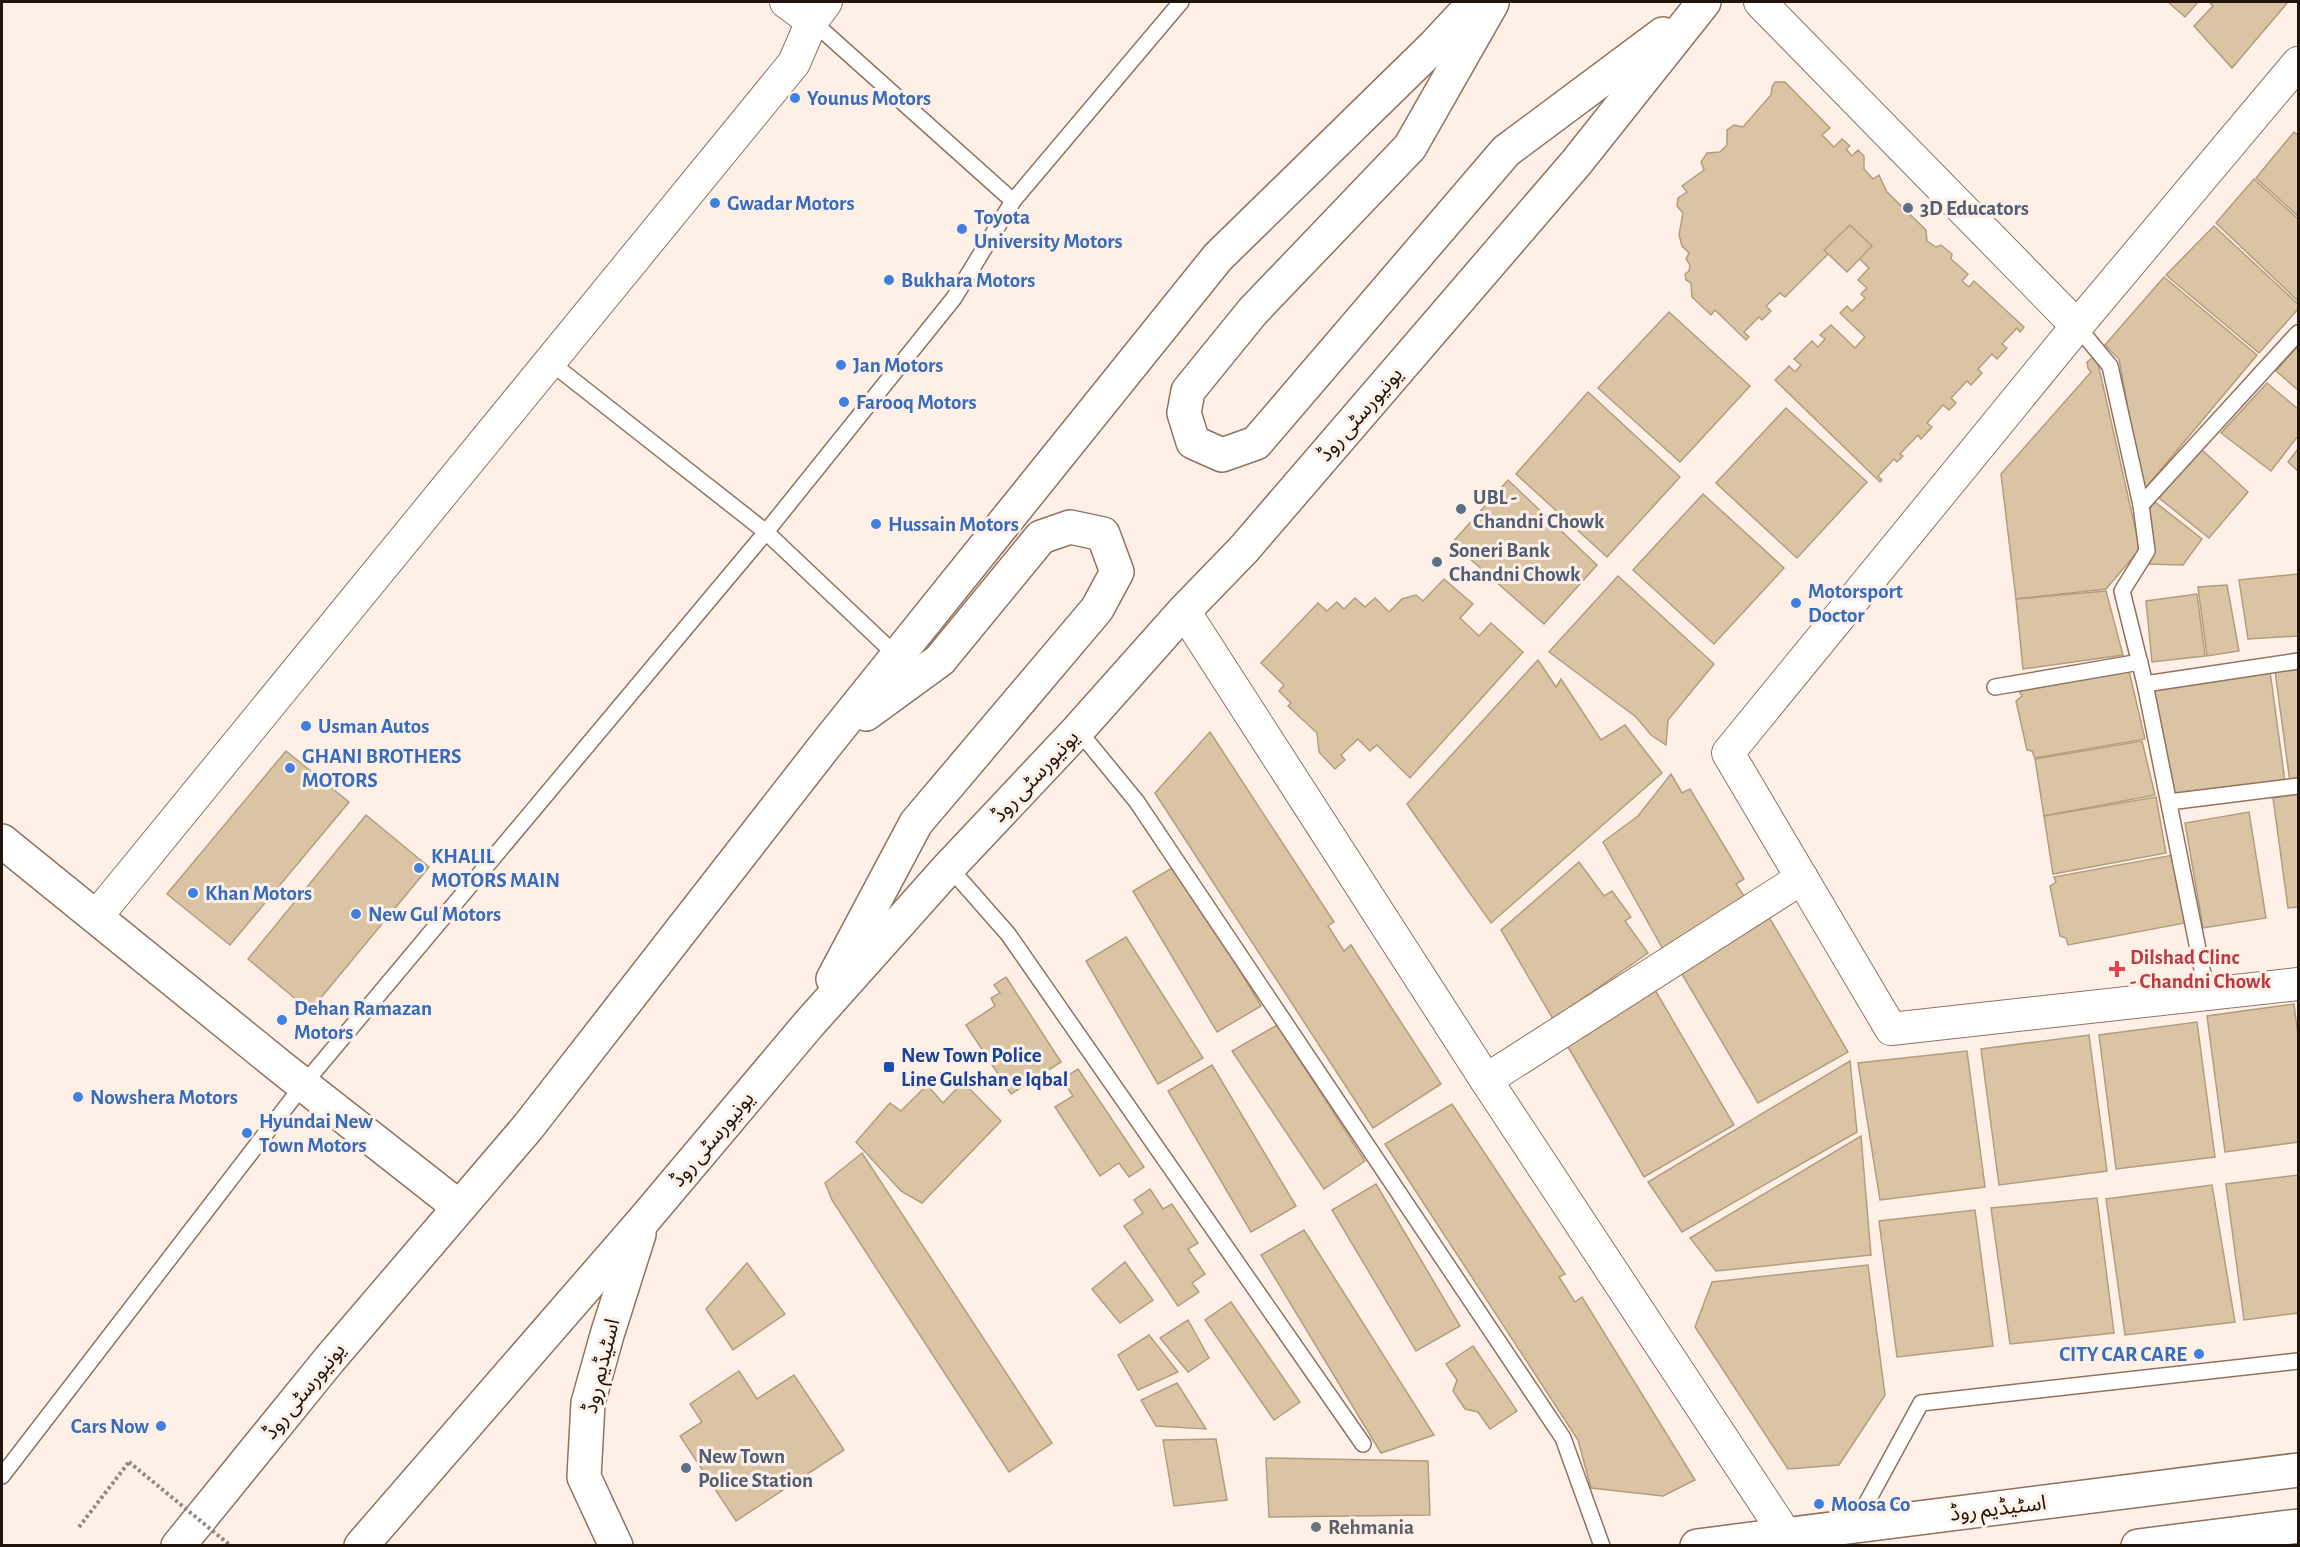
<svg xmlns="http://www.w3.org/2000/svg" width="2300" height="1547" font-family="'Alegreya Sans','Noto Sans Arabic',sans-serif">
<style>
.building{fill:#dac4a4;stroke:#b29d7e;stroke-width:1.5}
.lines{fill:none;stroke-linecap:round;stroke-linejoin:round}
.service-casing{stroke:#91725d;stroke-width:18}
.minor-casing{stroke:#91725d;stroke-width:34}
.tertiary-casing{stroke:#91725d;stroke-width:36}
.primary-casing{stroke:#91725d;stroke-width:36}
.path{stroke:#94877f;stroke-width:4;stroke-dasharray:3 3;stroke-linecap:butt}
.service{stroke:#fff;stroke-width:15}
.minor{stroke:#fff;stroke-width:32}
.tertiary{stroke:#fff;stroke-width:33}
.primary{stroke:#fff;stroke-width:33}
.path-bridge{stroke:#94877f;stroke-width:4;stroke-dasharray:3 3;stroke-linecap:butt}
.shop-dot{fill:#3f7fe0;stroke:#fef0e7;stroke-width:2}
.service-dot{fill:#5c6f8a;stroke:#fef0e7;stroke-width:2}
.health-dot{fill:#e0444e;stroke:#fef0e7;stroke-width:2}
.transit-dot{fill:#1a4fb4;stroke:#fef0e7;stroke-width:2}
.worship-dot{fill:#6b7280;stroke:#fef0e7;stroke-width:2}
.labels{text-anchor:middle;stroke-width:6;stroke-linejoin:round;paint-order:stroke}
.shop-label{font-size:21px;font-weight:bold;fill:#366cbe;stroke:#fef0e7;text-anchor:start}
.service-label{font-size:21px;font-weight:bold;fill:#4e5e75;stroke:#fef0e7;text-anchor:start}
.street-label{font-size:21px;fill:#20140c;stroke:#fef0e7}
.health-label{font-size:21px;font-weight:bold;fill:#be3a42;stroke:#fef0e7;text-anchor:start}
.transit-label{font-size:21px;font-weight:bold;fill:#164399;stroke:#fef0e7;text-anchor:start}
.worship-label{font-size:21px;font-weight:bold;fill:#5b616d;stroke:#fef0e7;text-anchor:start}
</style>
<rect width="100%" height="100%" fill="#fef0e7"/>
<g class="building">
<path d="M2168 2H2198L2185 17Z"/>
<path d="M2209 2H2288L2232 68 2194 26 2213 6Z"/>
<path d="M1775 82H1785L1830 128 1822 135 1834 147 1842 139 1850 146 1846 149 1852 156 1858 150 1864 156V169L1873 179 1879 175 1887 192 1926 230 1927 241 1936 247 1941 245 1952 254 1951 259 1968 274 1962 281 1969 287 1974 281 2024 327 2020 332 2017 328 2002 344 2007 348 1997 359 1992 354 1978 369 1982 373 1971 385 1967 381 1951 398 1956 403 1949 410 1943 405 1927 423 1932 427 1921 439 1918 435 1900 454 1903 456 1897 462 1894 459 1878 476 1882 480 1880 482 1775 380 1789 366 1795 372 1801 365 1794 359 1812 341 1818 347 1825 339 1820 335 1831 325 1855 348 1865 337 1840 313 1847 306 1852 311 1865 298 1861 294 1867 288 1858 280 1869 268 1841 241 1785 297 1780 293 1766 306 1771 311 1762 320 1759 317 1744 332 1749 337 1746 340 1715 310 1711 315 1692 297 1691 283 1686 280 1685 274 1689 271 1690 265 1686 259 1689 253 1682 246 1679 235 1683 213 1677 206 1678 198 1687 192 1682 186 1704 170 1701 162 1707 153 1720 152 1727 145V130L1734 125 1743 127 1771 95 1772 87Z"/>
<path d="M2294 132 2298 135V216L2256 178Z"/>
<path d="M2254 179 2298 219V301L2216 223Z"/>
<path d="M1850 225 1872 246 1847 272 1824 250Z"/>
<path d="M2214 226 2298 304V309L2259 353 2166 275Z"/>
<path d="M2164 277 2257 355 2143 491 2119 359 2105 345Z"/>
<path d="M1669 312 1750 386 1680 462 1598 388Z"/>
<path d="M2298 346V390L2276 371Z"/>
<path d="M2092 358 2097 359 2140 549 2106 589 2016 599 2001 474 2091 372 2088 368 2087 362Z"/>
<path d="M2267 383 2298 409V436L2271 471 2221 433Z"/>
<path d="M1588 392 1680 477 1607 557 1516 474Z"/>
<path d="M1786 408 1867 482 1797 558 1716 483Z"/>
<path d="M2201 449 2248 492 2209 538 2159 498Z"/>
<path d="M2298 449V471L2288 462Z"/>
<path d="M1508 480 1597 565 1544 624 1452 543Z"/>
<path d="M1703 494 1784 568 1714 644 1633 570Z"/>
<path d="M2155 502 2202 539 2183 565 2146 564 2145 514Z"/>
<path d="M2298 574V636L2248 639 2239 580Z"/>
<path d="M1618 576 1714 664 1668 720 1666 745 1651 735 1636 717 1549 652Z"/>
<path d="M1444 579 1473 604 1460 618 1479 636 1491 623 1523 652 1410 778 1377 745 1370 751 1358 739 1341 755 1345 760 1335 769 1319 752 1317 733 1288 706 1291 703 1279 691 1284 685 1261 663 1318 603 1327 611 1337 602 1344 609 1355 598 1365 607 1375 598 1389 612 1402 599 1416 595 1423 601Z"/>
<path d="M2227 585 2239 651 2207 656 2198 587Z"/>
<path d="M2106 591 2123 655 2023 669 2016 599Z"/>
<path d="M2197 594 2205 656 2152 662 2146 601Z"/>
<path d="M1538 660 1556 687 1561 679 1601 740 1625 725 1662 773 1491 923 1407 804Z"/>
<path d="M2298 668V781L2290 782 2275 671Z"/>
<path d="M2129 671 2145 739 2035 758 2032 751 2027 750 2016 701 2022 696 2019 691Z"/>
<path d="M2270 671 2285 782 2173 798 2150 688Z"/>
<path d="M1210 732 1334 922 1328 926 1344 951 1351 945 1441 1084 1373 1128 1155 793Z"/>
<path d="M2142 741 2155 795 2044 816 2035 759Z"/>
<path d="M286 751 349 802 230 945 167 894Z"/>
<path d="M1671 774 1682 793 1690 789 1744 879 1736 884 1744 896 1664 951 1603 842 1638 816Z"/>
<path d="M2298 794V907L2288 908 2273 798Z"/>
<path d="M2156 797 2166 853 2053 874 2044 816Z"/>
<path d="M2249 812 2266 918 2203 928 2185 823Z"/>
<path d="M366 815 429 867 310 1011 248 959Z"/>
<path d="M2173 855 2185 923 2068 945 2066 938 2060 936 2050 886 2056 882 2054 877Z"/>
<path d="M1579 862 1604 896 1612 891 1631 917 1625 921 1648 953 1553 1019 1501 930Z"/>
<path d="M1177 865 1261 1006 1217 1032 1133 891Z"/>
<path d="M1769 917 1848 1052 1758 1103 1679 969Z"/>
<path d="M1126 937 1203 1058 1158 1084 1086 961Z"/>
<path d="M1006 977 1061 1062 1011 1094 966 1025 995 1006 991 998 1000 993 994 985Z"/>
<path d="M1655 990 1734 1125 1644 1177 1565 1042Z"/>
<path d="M2294 1004 2298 1036V1142L2225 1152 2207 1016Z"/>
<path d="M2197 1022 2215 1157 2116 1169 2099 1035Z"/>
<path d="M1277 1025 1365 1161 1324 1189 1232 1051Z"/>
<path d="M2089 1035 2107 1171 1999 1185 1981 1049Z"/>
<path d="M1967 1051 1985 1187 1880 1200 1858 1063Z"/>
<path d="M1850 1061 1857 1132 1682 1232 1648 1182Z"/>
<path d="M1212 1065 1296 1206 1251 1232 1168 1091Z"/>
<path d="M1078 1069 1144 1167 1129 1177 1119 1163 1100 1176 1055 1107 1073 1096 1062 1079Z"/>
<path d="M963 1082 1001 1121 922 1203 901 1191 856 1142 890 1103 901 1111 927 1085 943 1103Z"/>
<path d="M1452 1104 1565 1274 1559 1277 1575 1302 1582 1297 1695 1480 1663 1496 1591 1488 1578 1440 1385 1144Z"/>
<path d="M1861 1136 1871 1255 1716 1271 1690 1238Z"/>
<path d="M862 1153 1052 1443 1009 1472 832 1200 825 1183Z"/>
<path d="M2298 1175V1313L2244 1320 2226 1184Z"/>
<path d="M1376 1184 1460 1326 1416 1351 1332 1210Z"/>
<path d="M2212 1185 2235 1322 2125 1335 2106 1199Z"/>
<path d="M1150 1189 1163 1209 1172 1204 1198 1243 1188 1249 1205 1274 1192 1283 1199 1292 1178 1306 1124 1226 1143 1213 1134 1200Z"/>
<path d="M2097 1198 2114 1333 2010 1344 1991 1208Z"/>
<path d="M1975 1210 1993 1346 1897 1357 1879 1221Z"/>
<path d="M1304 1230 1434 1435 1381 1453 1261 1255Z"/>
<path d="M1125 1262 1153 1300 1120 1323 1092 1289Z"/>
<path d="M747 1263 785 1314 733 1350 706 1309Z"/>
<path d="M1868 1265 1885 1395 1839 1465 1788 1469 1695 1327 1712 1282Z"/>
<path d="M1231 1302 1300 1402 1274 1420 1205 1320Z"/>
<path d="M1188 1320 1209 1358 1188 1372 1160 1338Z"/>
<path d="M1149 1335 1178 1372 1138 1390 1118 1355Z"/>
<path d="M1473 1346 1517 1411 1490 1429 1478 1412 1465 1409 1453 1391 1457 1380 1446 1364Z"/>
<path d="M739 1371 757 1399 794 1375 844 1450 736 1521 680 1436 702 1422 690 1404Z"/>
<path d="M1177 1383 1206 1429 1156 1426 1141 1400Z"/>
<path d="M1216 1439 1227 1500 1174 1506 1163 1440Z"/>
<path d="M1266 1458 1428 1461 1430 1515 1269 1517Z"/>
</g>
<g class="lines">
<defs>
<g id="service">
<path d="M812 21 1013 201"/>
<path d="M2077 326 2110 366 2141 505 2147 551 2122 591 2145 684 2207 994"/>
<path d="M550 362 766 532 954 298 1013 201 1181 2"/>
<path d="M2141 505 2298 333"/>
<path d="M2145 684 2298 661"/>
<path d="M1995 687 2140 662"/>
<path d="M1078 730 1137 802 1563 1438 1602 1546"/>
<path d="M2169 802 2298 786"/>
<path d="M949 867 1008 934 1363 1444"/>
<path d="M2 1476 303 1085 766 532 898 657"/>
<path d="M1854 1526 1921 1403 2298 1361"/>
</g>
<g id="minor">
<path d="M786 2 812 21 826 2"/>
<path d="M1760 2 2077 326"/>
<path d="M2298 63 2077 326 1728 753 1891 1029 2298 984"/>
<path d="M1184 611 1486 1080 1786 1535"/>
<path d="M96 917 794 63 812 21"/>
<path d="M1486 1080 1802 878"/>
</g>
<path id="tertiary" d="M2 841 282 1068 459 1207"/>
<g id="primary">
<path d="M1492 3 1410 147 1253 311 1188 391 1184 413 1193 442 1222 455 1256 443 1506 151 1663 34"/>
<path d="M833 979 916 823 1097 609 1117 572 1103 534 1070 527 1041 537 940 660 866 714"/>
<path d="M178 1546 329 1360 528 1127 828 742 1218 257 1434 46 1475 2"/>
<path d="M361 1546 643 1221 808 1025 949 867 1078 730 1184 611 1244 549 1576 163 1704 2"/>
<path d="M616 1546 584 1477 588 1403 607 1335 639 1234"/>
<path d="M1697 1546 2298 1470"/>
<path d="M2138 1546 2298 1526"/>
</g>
</defs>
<use href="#service" class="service-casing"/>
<use href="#minor" class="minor-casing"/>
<use href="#tertiary" class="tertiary-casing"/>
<use href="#primary" class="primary-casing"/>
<path class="path" d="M79 1527 129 1462"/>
<use href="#service" class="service"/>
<use href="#minor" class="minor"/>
<use href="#tertiary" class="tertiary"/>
<use href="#primary" class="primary"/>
<path class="path-bridge" d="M129 1462 231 1546"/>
</g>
<g class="shop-dot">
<circle cx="795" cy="98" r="6"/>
<circle cx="715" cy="203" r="6"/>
<circle cx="962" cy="229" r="6"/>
<circle cx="889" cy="280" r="6"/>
<circle cx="841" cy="365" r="6"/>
<circle cx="844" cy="402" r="6"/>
<circle cx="876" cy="524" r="6"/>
<circle cx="1796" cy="603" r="6"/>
<circle cx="306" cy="726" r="6"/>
<circle cx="290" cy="768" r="6"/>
<circle cx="419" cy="868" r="6"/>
<circle cx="193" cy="893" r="6"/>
<circle cx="356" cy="914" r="6"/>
<circle cx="282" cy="1020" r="6"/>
<circle cx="78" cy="1097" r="6"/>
<circle cx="247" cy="1133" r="6"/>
<circle cx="2199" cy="1354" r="6"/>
<circle cx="161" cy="1426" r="6"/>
<circle cx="1819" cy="1504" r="6"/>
</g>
<g class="service-dot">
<circle cx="1908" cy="208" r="6"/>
<circle cx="1461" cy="509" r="6"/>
<circle cx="1437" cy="562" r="6"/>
<circle cx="686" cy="1468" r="6"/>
</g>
<path class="health-dot" d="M2114 960h6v6h6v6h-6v6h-6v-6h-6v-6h6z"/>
<rect class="transit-dot" x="883" y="1061" width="12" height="12" rx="3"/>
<circle class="worship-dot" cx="1316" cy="1527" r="6"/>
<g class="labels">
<g class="shop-label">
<text x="807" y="105">Younus Motors</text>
<text x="727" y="210">Gwadar Motors</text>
<text x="974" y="224">Toyota<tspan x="974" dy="24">University Motors</tspan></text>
<text x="901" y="287">Bukhara Motors</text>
<text x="853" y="372">Jan Motors</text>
<text x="856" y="409">Farooq Motors</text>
<text x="888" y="531">Hussain Motors</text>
<text x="1808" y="598">Motorsport<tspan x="1808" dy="24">Doctor</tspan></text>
<text x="318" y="733">Usman Autos</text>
<text x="302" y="763">GHANI BROTHERS<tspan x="302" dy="24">MOTORS</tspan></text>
<text x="431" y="863">KHALIL<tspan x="431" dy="24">MOTORS MAIN</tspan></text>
<text x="205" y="900">Khan Motors</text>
<text x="368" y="921">New Gul Motors</text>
<text x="294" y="1015">Dehan Ramazan<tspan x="294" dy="24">Motors</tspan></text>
<text x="90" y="1104">Nowshera Motors</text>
<text x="259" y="1128">Hyundai New<tspan x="259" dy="24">Town Motors</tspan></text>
<text x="2187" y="1361" text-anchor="end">CITY CAR CARE</text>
<text x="149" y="1433" text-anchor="end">Cars Now</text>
<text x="1831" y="1511">Moosa Co</text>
</g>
<g class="service-label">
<text x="1920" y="215">3D Educators</text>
<text x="1473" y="504">UBL -<tspan x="1473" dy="24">Chandni Chowk</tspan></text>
<text x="1449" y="557">Soneri Bank<tspan x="1449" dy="24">Chandni Chowk</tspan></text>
<text x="698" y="1463">New Town<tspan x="698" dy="24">Police Station</tspan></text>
</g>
<g class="street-label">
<text transform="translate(1360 414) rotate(-49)" y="7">یونیورسٹی روڈ</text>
<text transform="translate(1035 776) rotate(-47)" y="7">یونیورسٹی روڈ</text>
<text transform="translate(712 1139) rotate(-50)" y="7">یونیورسٹی روڈ</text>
<text transform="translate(601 1366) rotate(-76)" y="7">اسٹیڈیم روڈ</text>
<text transform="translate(304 1391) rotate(-51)" y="7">یونیورسٹی روڈ</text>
<text transform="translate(1998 1508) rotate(-7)" y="7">اسٹیڈیم روڈ</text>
</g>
<g class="health-label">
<text x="2130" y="964">Dilshad Clinc<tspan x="2130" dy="24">- Chandni Chowk</tspan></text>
</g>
<g class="transit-label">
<text x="901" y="1062">New Town Police<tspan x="901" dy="24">Line Gulshan e Iqbal</tspan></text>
</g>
<g class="worship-label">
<text x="1328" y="1534">Rehmania</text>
</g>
</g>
<rect width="2300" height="1547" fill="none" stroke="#20140c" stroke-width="6"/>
</svg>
